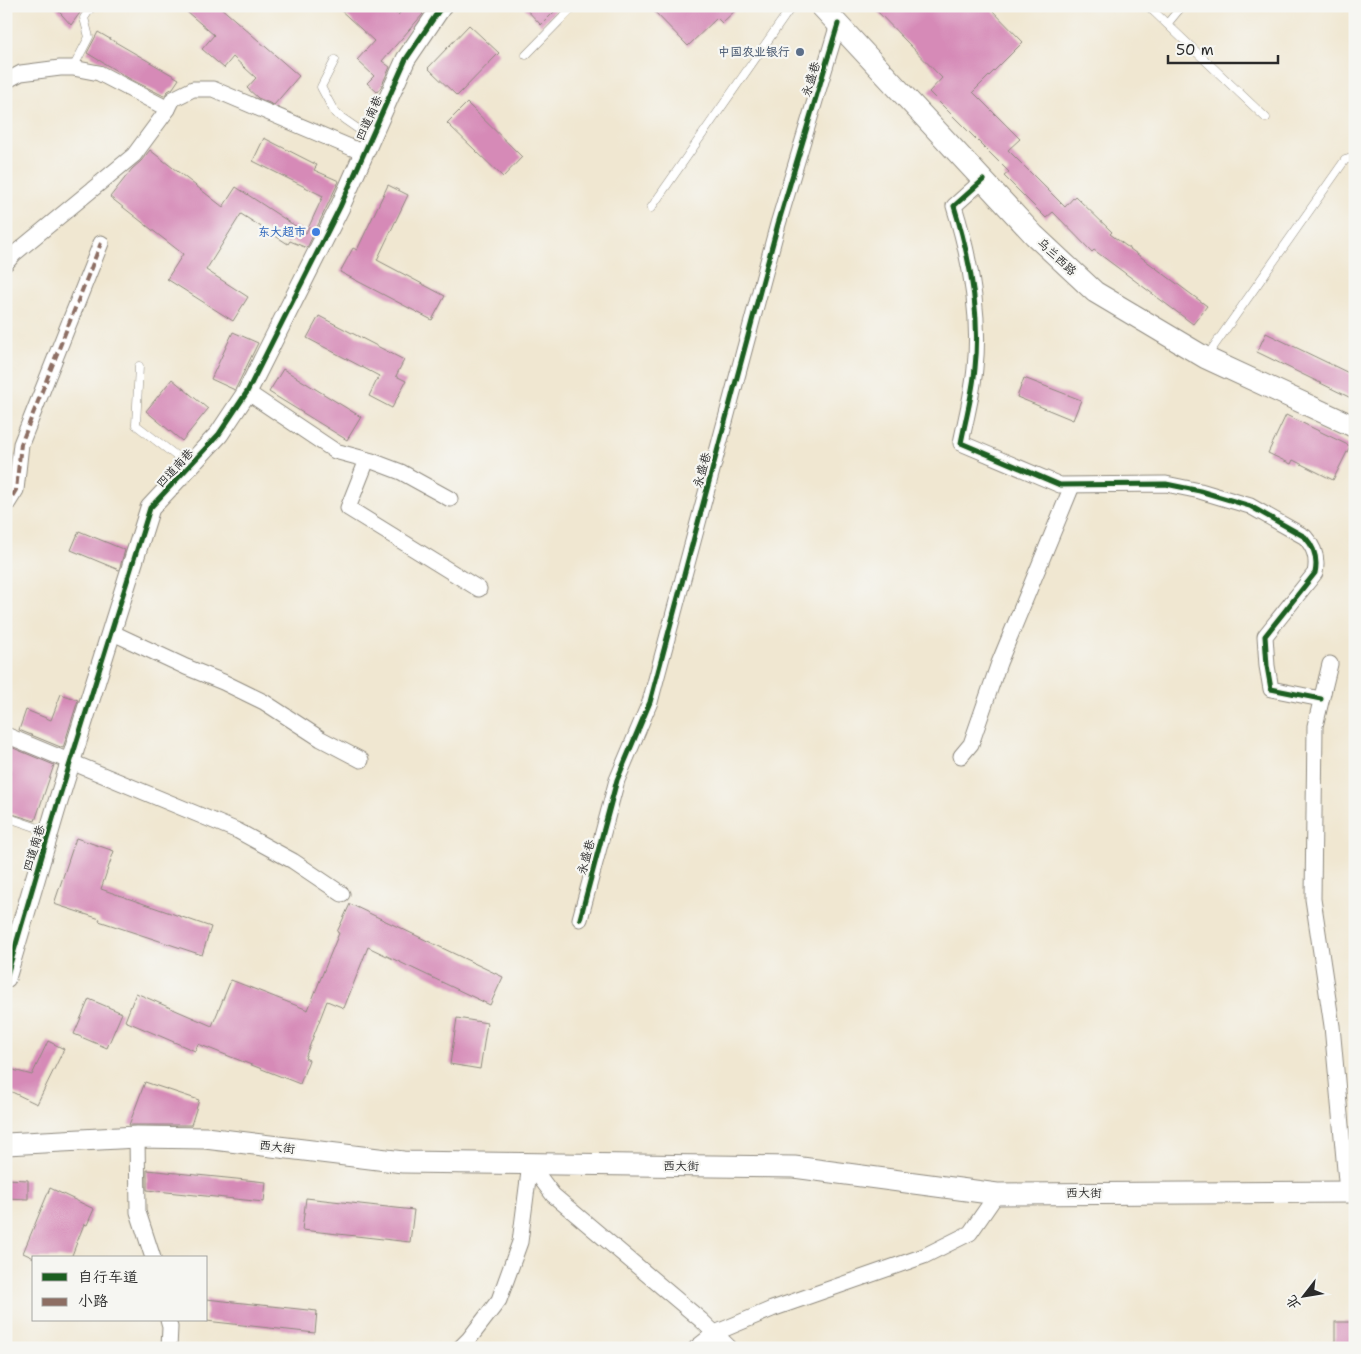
<svg xmlns="http://www.w3.org/2000/svg" width="1361" height="1354" font-family="'Shantell Sans','LXGW WenKai TC',sans-serif">
<style>
.building{fill:#d68ab7}
.lines{fill:none;stroke-linecap:round;stroke-linejoin:round}
.service-casing{stroke:#8e897e;stroke-width:9}
.minor-casing{stroke:#8e897e;stroke-width:17}
.tertiary-casing{stroke:#8e897e;stroke-width:21}
.secondary-casing{stroke:#8e897e;stroke-width:23}
.service{stroke:#fff;stroke-width:8}
.minor{stroke:#fff;stroke-width:15}
.tertiary{stroke:#fff;stroke-width:19}
.secondary{stroke:#fff;stroke-width:21}
.quiet{stroke:#8d6e63;stroke-width:4;stroke-dasharray:8 4;stroke-linecap:butt}
.cycleway-casing{stroke:#f6f6f2;stroke-width:8}
.cycleway{stroke:#1b5e20;stroke-width:5}
.service-dot{fill:#5c6f8a;stroke:#f6f6f2;stroke-width:2}
.shop-dot{fill:#3f7fe0;stroke:#f6f6f2;stroke-width:2}
.labels{text-anchor:middle;stroke-width:4.5;stroke-linejoin:round;paint-order:stroke}
.service-label{font-size:12px;font-weight:bold;fill:#4e5e75;stroke:#f6f6f2;text-anchor:end}
.street-label{font-size:12px;fill:#2b2b2b;stroke:#f6f6f2}
.shop-label{font-size:12px;font-weight:bold;fill:#366cbe;stroke:#f6f6f2;text-anchor:end}
</style>
<rect width="100%" height="100%" fill="#f6f6f2"/>
<filter id="ink" filterUnits="userSpaceOnUse"><feTurbulence type="fractalNoise" baseFrequency=".02" numOctaves="2"/><feDisplacementMap in="SourceGraphic" scale="10" xChannelSelector="R" yChannelSelector="G"/><feConvolveMatrix kernelMatrix="1 2 1 2 8 2 1 2 1" color-interpolation-filters="sRGB"/></filter>
<filter id="wash" filterUnits="userSpaceOnUse"><feTurbulence type="fractalNoise" baseFrequency=".0096" numOctaves="4" result="noise"/><feDisplacementMap in="SourceGraphic" scale="20" xChannelSelector="R" yChannelSelector="G"/><feGaussianBlur stdDeviation="1.12" result="paint"/><feColorMatrix in="noise" values="0 0 0 0 0 0 0 0 0 0 0 0 0 0 0 0 0 1.4 0 .05"/><feComposite in="paint" operator="in"/></filter>
<g filter="url(#wash)">
<rect width="100%" height="100%" fill="#f0e7d1"/>
<g id="blocks">
<g class="building">
<path d="M54 6H85L71 25Z"/>
<path d="M180 6H219L299 76 274 105 258 98 247 88 256 78 233 57 224 68 202 49 214 35Z"/>
<path d="M336 6H388L398 15 406 6H414L423 14 382 61 390 67 381 87 377 92 367 83 374 76 357 60 374 41Z"/>
<path d="M523 6H560L541 25Z"/>
<path d="M649 6H740L722 23 717 18 688 46Z"/>
<path d="M872 6H988L1023 42 973 92 1020 139 1008 150 1065 207 1075 196 1112 232 1110 234 1207 306 1193 324 1094 250 1092 252 1053 212 1046 218 1004 176 1009 172 929 92 942 78Z"/>
<path d="M469 25 499 53 457 96 428 68Z"/>
<path d="M98 32 179 79 173 88 168 91 164 96 130 79 87 53Z"/>
<path d="M467 103 522 157 503 177 447 123Z"/>
<path d="M264 138 317 165 314 170 339 181 307 248 290 241 288 244 241 214 206 270 248 297 233 321 167 279 183 254 110 197 132 169 141 161 150 150 223 207 236 187 306 233 323 196 253 161Z"/>
<path d="M388 185 408 195 377 260 445 296 432 320 340 272 353 248 357 250Z"/>
<path d="M319 316 404 360 396 376 406 381 392 408 369 396 379 376 307 338Z"/>
<path d="M233 332 258 343 235 390 211 379Z"/>
<path d="M1266 333 1355 376V400L1257 352Z"/>
<path d="M283 369 361 417 347 440 269 392Z"/>
<path d="M1024 378 1081 400 1073 420 1017 397Z"/>
<path d="M172 379 208 409 182 441 146 411Z"/>
<path d="M1286 415 1350 446 1333 480 1293 460 1291 464 1268 453Z"/>
<path d="M79 531 125 550 119 570 71 550Z"/>
<path d="M61 694 78 700 63 748 19 730 26 710 51 720Z"/>
<path d="M6 745 54 765 35 821 6 812V784L11 771 6 769Z"/>
<path d="M76 838 114 851 101 889 211 927 202 955 99 921 100 919 54 904Z"/>
<path d="M350 904 503 977 490 1005 368 947 344 1008 327 1001 305 1058 309 1060 300 1084 198 1044 195 1051 125 1021 136 993 212 1026 231 980 308 1010 339 933 337 932Z"/>
<path d="M89 999 122 1013 107 1048 74 1034Z"/>
<path d="M457 1018 487 1023 480 1069 450 1064Z"/>
<path d="M48 1041 64 1049 37 1104 12 1092 6 1090V1068L32 1075Z"/>
<path d="M145 1082 199 1100 191 1125H129Z"/>
<path d="M147 1170 266 1182 264 1202 147 1190Z"/>
<path d="M6 1179 28 1180V1199L6 1198Z"/>
<path d="M50 1188 94 1209 87 1225 84 1224 71 1258H34L23 1253Z"/>
<path d="M306 1198 414 1210 410 1242 302 1230Z"/>
<path d="M206 1299 317 1311 315 1333 206 1321Z"/>
<rect x="1335" y="1322" width="20" height="26"/>
</g>
</g>
</g>
<g filter="url(#ink)">
<use href="#blocks" fill-opacity="0" stroke="#8e897e" stroke-width="1"/>
<g class="lines">
<defs>
<g id="service">
<path d="M1148 6 1266 118"/>
<path d="M1167 24 1182 6"/>
<path d="M526 55 574 6"/>
<path d="M335 60 321 87 335 113 371 138"/>
<path d="M73 68 89 37 84 18 92 6"/>
<path d="M651 208 792 6"/>
<path d="M1207 356 1345 160 1355 157"/>
<path d="M139 366 136 425 188 465"/>
<path d="M6 817 50 832"/>
</g>
<g id="minor">
<path d="M6 81 21 73 60 68H73L99 73 168 109"/>
<path d="M983 180 954 206C970 258 981 313 975 368 973 392 966 418 961 443L1060 485 1166 484 1200 491 1250 506 1305 537C1315 548 1318 559 1315 573L1265 636 1267 666 1271 689 1321 699"/>
<path d="M6 263 14 254 134 155 168 109 173 99 193 89H213L364 153"/>
<path d="M247 392 335 451 372 461 401 472 450 499"/>
<path d="M367 460 348 508 479 589"/>
<path d="M6 506 16 490 21 444 101 243"/>
<path d="M111 632 186 667 223 682 264 702 321 739 361 760"/>
<path d="M1330 664 1315 726 1313 899 1332 1026 1347 1192"/>
<path d="M6 735 238 831 293 861 342 894"/>
<path d="M961 756 971 744 999 663 1072 486"/>
<path d="M580 919 617 780 650 702 778 224 838 24"/>
<path d="M137 1137 138 1212 153 1258"/>
<path d="M530 1164 553 1195 701 1320 730 1348"/>
<path d="M168 1320 170 1327 169 1348"/>
<path d="M460 1348 469 1339 499 1300 520 1242 530 1164"/>
<path d="M696 1348 715 1333 772 1309 924 1256 970 1233 997 1194"/>
</g>
<path id="tertiary" d="M6 978 57 805 150 508 219 434 247 392 340 207 406 59 442 6"/>
<g id="secondary">
<path d="M821 6 1034 235 1095 292 1206 358 1355 427"/>
<path d="M6 1144 137 1137 205 1138 403 1162 794 1167 997 1194 1355 1192"/>
</g>
</defs>
<use href="#service" class="service-casing"/>
<use href="#minor" class="minor-casing"/>
<use href="#tertiary" class="tertiary-casing"/>
<use href="#secondary" class="secondary-casing"/>
<use href="#service" class="service"/>
<use href="#minor" class="minor"/>
<use href="#tertiary" class="tertiary"/>
<use href="#secondary" class="secondary"/>
<path class="quiet" d="M6 506 16 490 21 444 101 243"/>
<defs>
<g id="cycleway">
<path d="M983 180 954 206C970 258 981 313 975 368 973 392 966 418 961 443L1060 485 1166 484 1200 491 1250 506 1305 537C1315 548 1318 559 1315 573L1265 636 1267 666 1271 689 1321 699"/>
<path d="M580 919 617 780 650 702 778 224 838 24"/>
<path d="M6 978 57 805 150 508 219 434 247 392 340 207 406 59 442 6"/>
</g>
</defs>
<use href="#cycleway" class="cycleway-casing"/>
<use href="#cycleway" class="cycleway"/>
</g>
</g>
<circle class="service-dot" cx="800" cy="52" r="5"/>
<circle class="shop-dot" cx="316" cy="232" r="5"/>
<g class="labels">
<g class="service-label">
<text x="790" y="56">中国农业银行</text>
</g>
<g class="street-label">
<text transform="translate(811 79) rotate(-73)" y="4">永盛巷</text>
<text transform="translate(369 118) rotate(-66)" y="4">四道南巷</text>
<text transform="translate(1057 257) rotate(43)" y="4">乌兰西路</text>
<text transform="translate(175 468) rotate(-47)" y="4">四道南巷</text>
<text transform="translate(702 470) rotate(-74)" y="4">永盛巷</text>
<text transform="translate(34 848) rotate(-73)" y="4">四道南巷</text>
<text transform="translate(586 857) rotate(-75)" y="4">永盛巷</text>
<text transform="translate(277 1147) rotate(7)" y="4">西大街</text>
<text transform="translate(681 1166) rotate(1)" y="4">西大街</text>
<text x="1084" y="1197">西大街</text>
</g>
<g class="shop-label">
<text x="306" y="236">东大超市</text>
</g>
</g>
<rect width="1361" height="1354" fill="none" stroke="#f6f6f2" stroke-width="25"/>
<rect x="32" y="1256" width="175" height="65" fill="#f6f6f2" stroke="#a5a5a2"/>
<rect x="42" y="1273" width="25" height="8" fill="#1b5e20" stroke="#a5a5a2"/>
<text x="78" y="1282" font-size="15" fill="#2b2b2b">自行车道</text>
<rect x="42" y="1298" width="25" height="8" fill="#8d6e63" stroke="#a5a5a2"/>
<text x="78" y="1306" font-size="15" fill="#2b2b2b">小路</text>
<g transform="translate(1304 1296) rotate(239)" stroke="#f6f6f2" stroke-width="4" paint-order="stroke">
<path d="M0-4L9 19L0 12L-9 19Z" fill="#2b2b2b"/>
<text y="-8" font-size="14" font-weight="bold" text-anchor="middle" fill="#2b2b2b">北</text>
</g>
<path d="M1168 55v8h110v-8" fill="none" stroke="#2b2b2b" stroke-width="2.5"/>
<text x="1176" y="55" font-size="15" fill="#2b2b2b" stroke="#f6f6f2" stroke-width="4" paint-order="stroke">50 m</text>
</svg>
